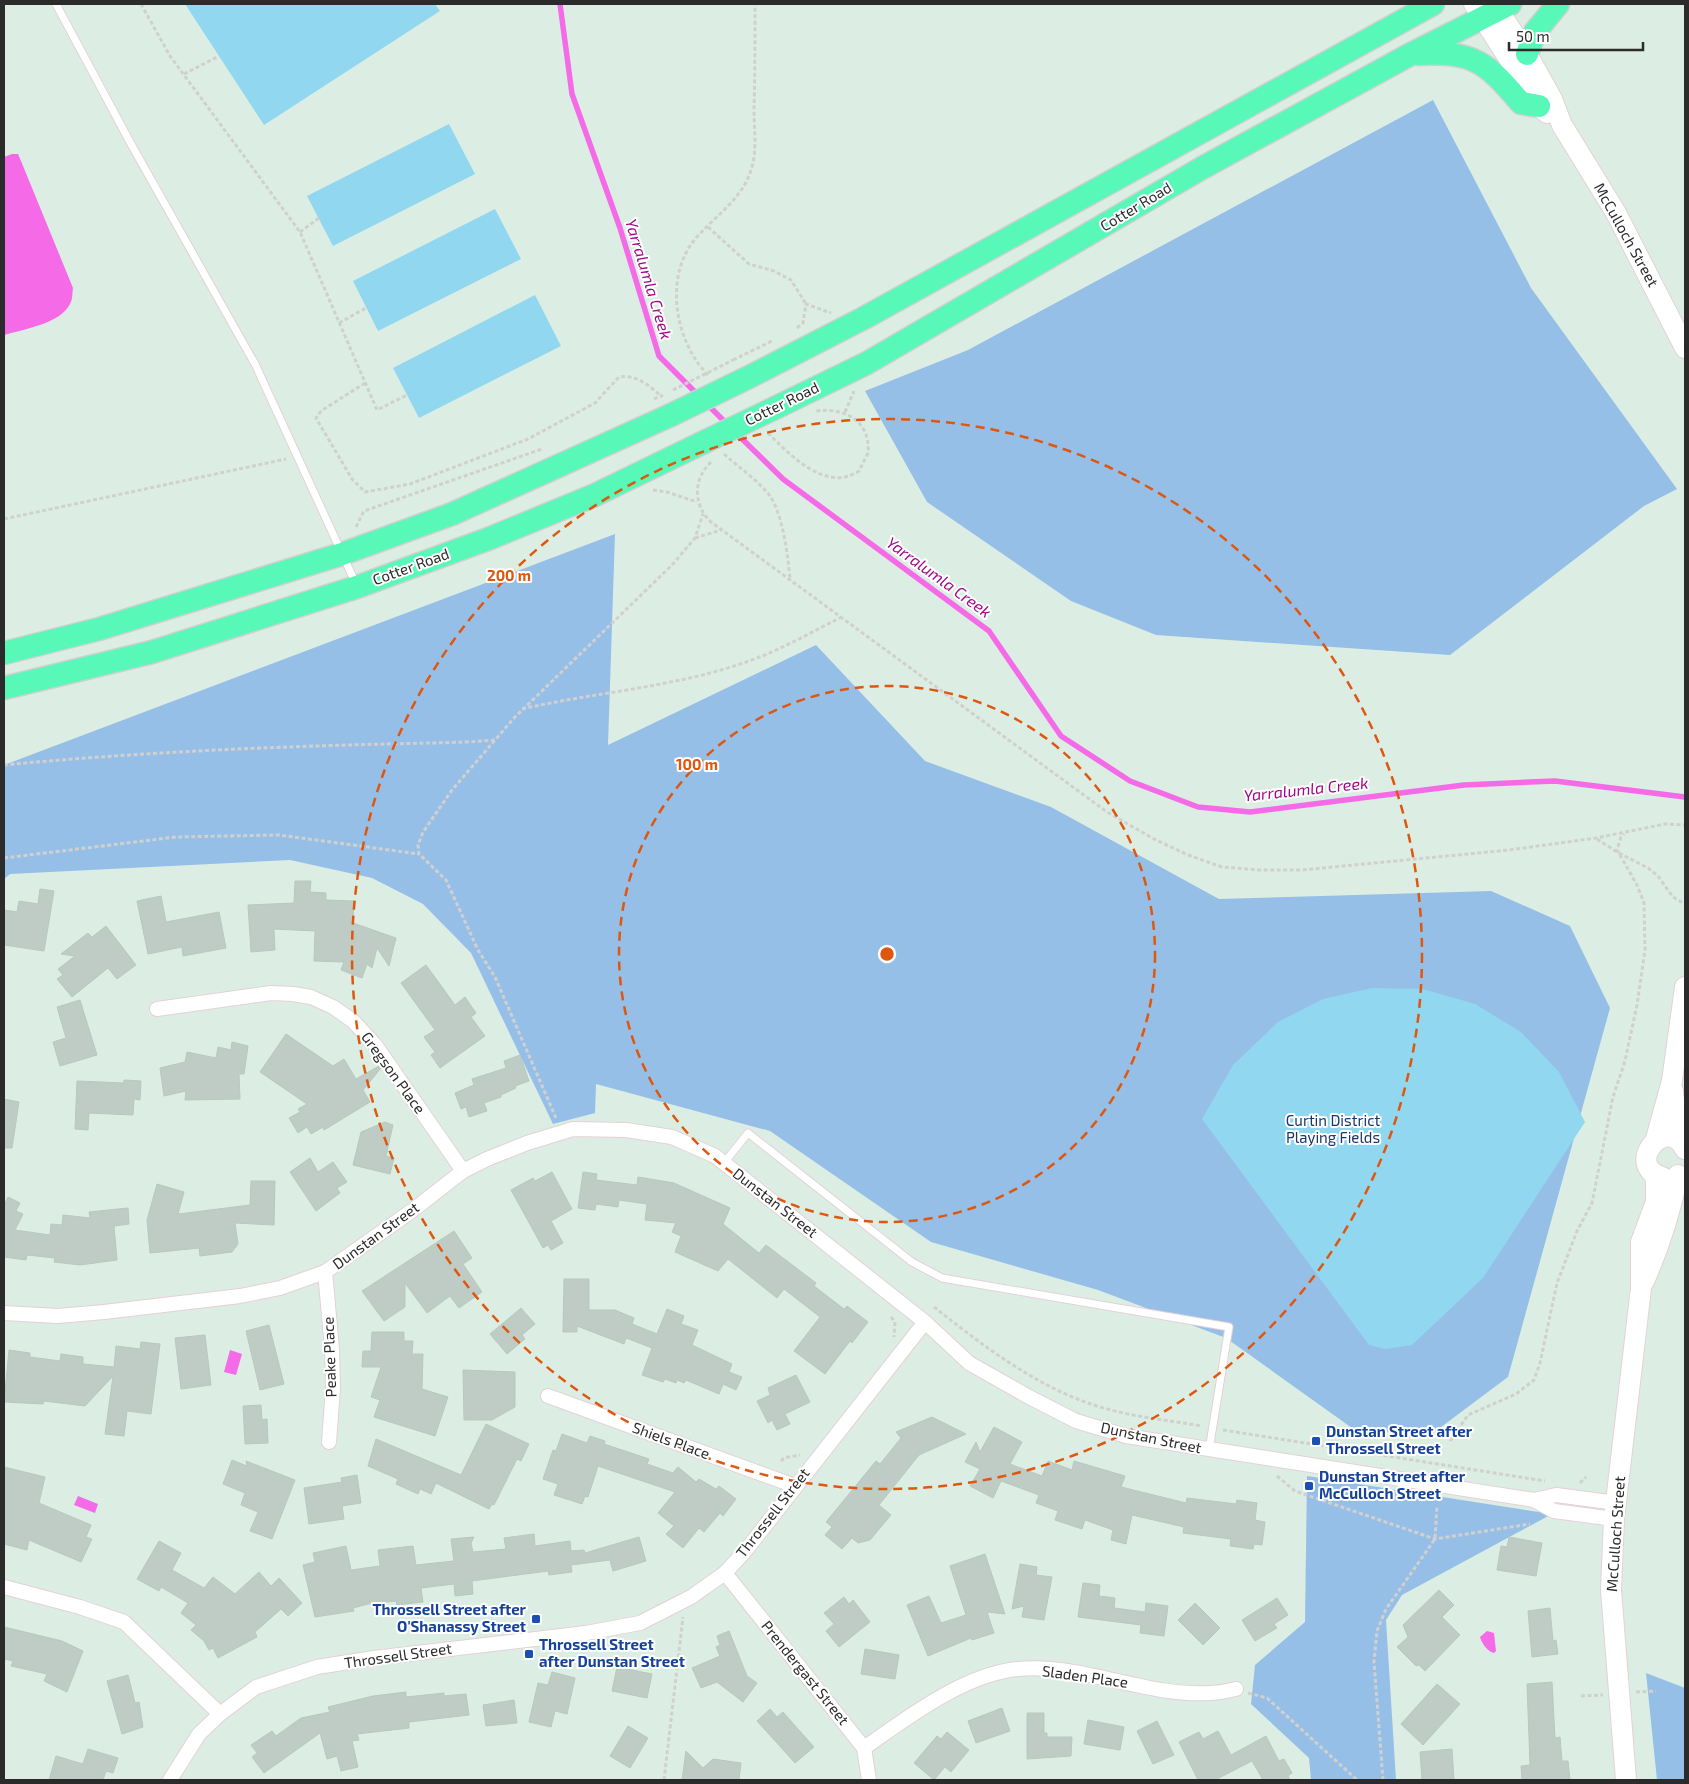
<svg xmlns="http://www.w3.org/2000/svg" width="1689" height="1784" font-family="'Exo 2',sans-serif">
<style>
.green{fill:#96bfe7}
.pitch{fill:#91d7ef}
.water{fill:#f56ae7}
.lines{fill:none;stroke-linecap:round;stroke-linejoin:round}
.stream{stroke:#f56ae7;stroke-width:5.5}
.building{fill:#bfccc5;stroke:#b6c9bf}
.lane-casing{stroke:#e4d1d8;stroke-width:9}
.street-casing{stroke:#e4d1d8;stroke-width:16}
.secondary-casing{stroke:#e4d1d8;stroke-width:22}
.primary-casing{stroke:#d0d0d0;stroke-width:25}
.path{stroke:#d0d0d0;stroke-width:3;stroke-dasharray:4 2.5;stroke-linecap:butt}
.lane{stroke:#fff;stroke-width:7}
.street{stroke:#fff;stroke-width:14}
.secondary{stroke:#fff;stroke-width:20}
.primary{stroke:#57f8b8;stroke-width:22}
.primary-bridge-casing{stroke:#d0d0d0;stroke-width:25;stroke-linecap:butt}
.path-bridge{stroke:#d0d0d0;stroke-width:3;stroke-dasharray:4 2.5;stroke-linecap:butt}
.primary-bridge{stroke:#57f8b8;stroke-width:22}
.ring{fill:none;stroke:#df570e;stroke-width:2.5;stroke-dasharray:9 6}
.transit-dot{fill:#1a4fb4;stroke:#fff;stroke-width:2}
.labels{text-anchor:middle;stroke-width:4;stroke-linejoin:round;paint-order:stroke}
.street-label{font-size:15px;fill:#2b2b2b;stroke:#fff}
.park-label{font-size:15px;fill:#16366c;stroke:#fff}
.transit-label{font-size:15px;font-weight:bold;fill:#164399;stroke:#fff;text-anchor:start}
.water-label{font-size:16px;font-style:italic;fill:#a40687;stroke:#fff}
.centre{fill:#df570e;stroke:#fff;stroke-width:2.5}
.ring-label{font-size:15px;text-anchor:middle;font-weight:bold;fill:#df570e;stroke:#fff;stroke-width:4;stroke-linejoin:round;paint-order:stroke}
</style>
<rect width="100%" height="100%" fill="#dceee3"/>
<g class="green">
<path d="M1433 100 1531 288 1677 489 1644 506 1450 655 1156 635 1071 601 927 502 865 391 968 350Z"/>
<path d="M615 534 608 745 816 645 925 761 1051 807 1219 899 1491 891 1570 926 1610 1008 1508 1377 1429 1436 1352 1428 1226 1338 1098 1290 931 1242 770 1131 596 1084 595 1113 553 1124 471 953 423 904 372 878 290 860 10 874 4 879V765Z"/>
<path d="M1307 1476 1552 1514 1402 1595 1386 1620 1396 1780H1311L1309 1758 1251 1704 1255 1665 1305 1622Z"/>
<path d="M1646 1673 1685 1688V1780H1657Z"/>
</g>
<g class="pitch">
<path d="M185 4H435L440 11 264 125Z"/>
<path d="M449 124 475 174 333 246 307 196Z"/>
<path d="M495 209 521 259 378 331 353 281Z"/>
<path d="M535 295 561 346 419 418 393 368Z"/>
<path d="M1372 988 1423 989 1475 1004 1521 1032 1559 1072 1585 1122 1483 1278 1412 1345 1385 1349 1369 1345 1202 1119 1233 1065 1278 1022 1323 999Z"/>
</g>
<g class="water">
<path d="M12 154H18L21 161 73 288C72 293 73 299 70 304 60 324 24 329 4 335V157Z"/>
<path d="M230 1350 242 1354 236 1375 224 1372Z"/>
<path d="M78 1496 98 1504 95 1513 74 1505Z"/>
<path d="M1487 1631 1494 1633 1496 1651 1494 1653C1488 1652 1482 1644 1480 1637Z"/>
</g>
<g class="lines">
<g class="stream">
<path d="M560 4 572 94 620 228 659 356 699 396"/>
<path d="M707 404 729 426"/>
<path d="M735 432 783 479 989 631 1061 736 1130 781 1198 807 1250 812 1464 785 1555 781 1685 797"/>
</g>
</g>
<g class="building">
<path d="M295 881H311L310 892 326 893V900L354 901 353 923 396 938 389 966 377 948 372 968 367 964 362 978 341 970 344 962 314 961 315 931 274 929 275 950 251 952 248 905 294 903Z"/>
<path d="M40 889 54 891 44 951 4 945V910L17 912 19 901 38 904Z"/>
<path d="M161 896 166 922 219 912 226 948 183 956 182 947 148 954 137 901Z"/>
<path d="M106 926 136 965 117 979 108 968 72 997 57 979 63 975 58 969 75 956 61 954 88 933 92 937Z"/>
<path d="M426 965 455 1005 465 997 476 1013 471 1017 485 1036 440 1068 431 1055 435 1052 424 1037 435 1030 401 983Z"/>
<path d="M80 1000 97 1055 60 1066 53 1042 66 1038 57 1007Z"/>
<path d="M286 1034 333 1066 344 1059 356 1079 379 1066 381 1068 363 1090 370 1102 324 1130 323 1127 311 1134 307 1127 298 1133 289 1118 300 1112 298 1109 307 1104 260 1072Z"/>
<path d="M232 1042 248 1046 244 1074H239L240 1099 185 1100 186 1091 164 1096 160 1068 185 1062 187 1052 216 1058 218 1047 231 1050Z"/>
<path d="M520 1055 529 1081 515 1086 516 1088 501 1095V1097L484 1103 487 1111 469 1117 466 1107 461 1109 455 1093 474 1085 472 1079 506 1068 504 1061Z"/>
<path d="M124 1080 141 1081 140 1100 134 1099 133 1115 89 1113 88 1130 75 1129 77 1081 124 1083Z"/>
<path d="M4 1099 19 1102 12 1148H4Z"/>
<path d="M385 1122 393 1125 386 1156 394 1158 390 1174 353 1165 361 1132Z"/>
<path d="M310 1158 318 1172 333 1162 347 1182 337 1188 340 1193 316 1211 290 1172Z"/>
<path d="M552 1172 572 1209 551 1221 563 1243 551 1250 548 1245 543 1248 511 1190 533 1178 535 1181Z"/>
<path d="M583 1172 597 1174 596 1180 637 1185 638 1177 674 1183 730 1208 723 1224 759 1253 766 1245 816 1283 814 1286 844 1309 847 1306 868 1322 852 1343 850 1341 825 1374 794 1351 820 1317 784 1289 777 1298 728 1259 718 1271 675 1252 681 1236 672 1232 676 1223 645 1220 647 1204 619 1200 618 1207 596 1204 595 1210 578 1208Z"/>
<path d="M251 1181H275L274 1225 235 1223 238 1244 232 1252 200 1256 199 1248 150 1253 147 1220 157 1184 184 1192 178 1214 250 1205Z"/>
<path d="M8 1197 20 1203 16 1211 23 1214 15 1230 50 1235 51 1224 62 1225 63 1215 90 1218 89 1212 128 1208 129 1224 114 1226 117 1260 80 1265 54 1262 55 1258 27 1255 26 1260 4 1257V1205Z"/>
<path d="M454 1231 472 1258 463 1264 482 1292 459 1308 450 1296 427 1313 405 1283V1307L384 1321 362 1291Z"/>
<path d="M564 1279H589V1310H615L634 1318 632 1324 657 1334 667 1309 684 1316 681 1324 698 1330 692 1345 732 1364 729 1372 742 1377 736 1390 723 1384 719 1394 686 1380 684 1383 677 1380 676 1383 665 1379 663 1382 642 1375 652 1348 626 1338 624 1344 577 1326V1332H563Z"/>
<path d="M521 1308 535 1324 522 1335 525 1339 507 1354 490 1334Z"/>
<path d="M269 1325 284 1384 260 1390 246 1331Z"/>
<path d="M372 1332H404V1341H413L412 1354H423L422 1389 448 1397 435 1436 374 1417 380 1400 371 1397 381 1367H362L363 1351H371Z"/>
<path d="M205 1335 211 1385 181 1389 175 1338Z"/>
<path d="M141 1342 160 1344 151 1414 127 1411 124 1436 105 1434 113 1376 85 1406 44 1401 43 1404 4 1402 9 1350 30 1353V1357L60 1361 61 1354 83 1357V1364L114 1367 116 1346 140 1349Z"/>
<path d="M463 1370 515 1372V1407L492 1420H464Z"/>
<path d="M796 1375 810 1402 785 1414 790 1424 777 1430 772 1420 768 1423 757 1401 770 1395 768 1388Z"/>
<path d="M261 1405 262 1420 267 1419 268 1443 245 1444 243 1406Z"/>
<path d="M932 1417 966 1434 919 1455 879 1505 891 1515 870 1540 858 1543 852 1538 842 1549 825 1535 832 1527 826 1522 876 1461 880 1464 901 1438 896 1432Z"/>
<path d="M486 1424 529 1444 521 1461 517 1459 494 1505 492 1504 489 1509 436 1483 431 1494 420 1489 418 1494 396 1484 398 1479 368 1466 376 1439 461 1475Z"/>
<path d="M994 1427 1022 1442 1010 1464 1042 1476 1048 1461 1072 1470 1074 1461 1125 1476 1121 1487 1186 1503 1187 1498 1236 1504 1237 1500 1257 1503 1255 1520 1265 1522 1262 1545 1254 1544 1253 1549 1230 1546 1231 1539 1183 1533 1184 1527 1132 1515 1126 1544 1111 1540 1113 1530 1085 1520 1082 1529 1055 1520 1058 1511 1036 1503 1039 1495 1001 1481 993 1498 970 1486 980 1469 965 1462 976 1442 980 1452Z"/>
<path d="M562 1434 587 1443 590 1436 605 1441 604 1444 649 1459 647 1464 673 1473 678 1467 696 1482 699 1479 716 1489 719 1486 736 1499 723 1516 720 1513 704 1532 699 1528 683 1548 666 1534 674 1526 658 1513 675 1492 598 1466 588 1497 585 1496 582 1504 554 1495 558 1484 543 1479 553 1450 556 1451Z"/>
<path d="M232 1460 247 1466 246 1461 295 1480 272 1539 250 1531 258 1512 241 1505 245 1493 223 1484Z"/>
<path d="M4 1467 45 1477 39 1503 91 1525 86 1537 92 1539 81 1562 29 1540 27 1550 4 1544Z"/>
<path d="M357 1475 361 1503 342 1506 344 1519 309 1524 304 1488 342 1482 341 1478Z"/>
<path d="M534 1534 535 1546 570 1541 571 1551 584 1550 585 1553 639 1537 646 1561 613 1571 610 1560 571 1565 572 1572 549 1575 548 1571 472 1581 473 1594 455 1596 454 1584 421 1588 423 1602 397 1605 396 1601 368 1604 353 1608 354 1611 315 1617 303 1565 315 1562 313 1553 346 1546 351 1570 380 1566 378 1550 413 1546 416 1565 454 1561 451 1539 474 1537 471 1543 473 1552 506 1549 504 1538Z"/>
<path d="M1509 1537 1542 1543 1536 1576 1497 1570 1501 1546 1507 1547Z"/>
<path d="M159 1541 181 1553 172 1570 204 1588 213 1577 235 1594 259 1572 271 1586 279 1578 302 1603 288 1616 281 1609 255 1632 257 1637 218 1658 213 1648 209 1650 204 1641 191 1630 196 1625 181 1613 188 1603 161 1587 159 1591 137 1579Z"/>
<path d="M985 1554 1005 1614 987 1612 994 1633 972 1640 971 1638 928 1656 907 1605 929 1596 941 1623 966 1615 950 1566Z"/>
<path d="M1020 1564 1037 1567 1036 1575 1052 1577 1044 1620 1022 1617 1024 1606 1012 1609Z"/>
<path d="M1083 1583 1100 1585 1099 1596 1115 1598 1114 1608 1145 1612 1146 1603 1168 1606 1164 1636 1140 1633 1141 1625 1078 1617Z"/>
<path d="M1439 1590 1454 1605 1442 1617 1460 1635 1425 1671 1419 1665 1416 1666 1397 1647 1408 1637 1403 1625Z"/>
<path d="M844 1597 849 1604 853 1600 870 1622 839 1647 826 1631 834 1624 824 1613Z"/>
<path d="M1277 1598 1288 1615 1274 1624 1277 1628 1255 1641 1242 1620Z"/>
<path d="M1195 1603 1220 1628 1203 1645 1178 1620Z"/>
<path d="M1550 1608 1553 1641 1556 1640 1558 1654 1532 1657 1528 1611Z"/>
<path d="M4 1627 62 1641 83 1651 67 1692 44 1681 47 1674 11 1666 13 1661 4 1659Z"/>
<path d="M729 1631 747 1676 757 1683 743 1702 717 1682 701 1688 692 1668 720 1656 716 1647 720 1645 717 1636Z"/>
<path d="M865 1649 899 1655 895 1679 861 1674Z"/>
<path d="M617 1667 652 1674 647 1698 612 1691Z"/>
<path d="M552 1672 575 1678 567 1714 555 1711 551 1727 529 1722 538 1683 548 1685Z"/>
<path d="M128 1675 135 1703 139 1702 143 1727 122 1734 107 1681Z"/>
<path d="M1552 1682 1555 1738 1560 1737 1562 1761H1568L1570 1780H1522L1521 1766 1530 1765 1527 1684Z"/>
<path d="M1437 1684 1460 1704 1423 1745 1401 1724Z"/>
<path d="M406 1692V1697L444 1693V1696L466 1694 469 1715 409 1722V1728L357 1734 359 1740 352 1741 358 1767 341 1771 337 1756 327 1759 320 1733 264 1773 252 1757 257 1753 251 1745 272 1731 276 1736 301 1718 330 1712 328 1707 373 1696Z"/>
<path d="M514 1700 517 1723 486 1726 483 1705Z"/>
<path d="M1002 1708 1010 1731 976 1743 968 1721Z"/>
<path d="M770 1709 777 1717 783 1712 814 1747 795 1763 757 1721Z"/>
<path d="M1027 1713H1044V1733H1047V1737H1072L1071 1756 1027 1759Z"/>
<path d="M1088 1720 1124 1727 1120 1750 1084 1744Z"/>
<path d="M1157 1721 1174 1755 1153 1764 1137 1731Z"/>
<path d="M628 1726 648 1738 630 1768 610 1756Z"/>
<path d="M1218 1731 1231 1755 1266 1736 1279 1761 1284 1759 1292 1773 1288 1776 1290 1780H1263L1252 1761 1215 1780H1198L1179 1742 1199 1732 1203 1739Z"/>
<path d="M947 1732 969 1750 951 1772 945 1767 934 1780 914 1763 937 1736 941 1739Z"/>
<path d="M88 1749 118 1758 113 1773 106 1771 103 1780H49L56 1756 83 1764Z"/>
<path d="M1452 1749 1454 1780H1422L1420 1752Z"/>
<path d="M686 1751 703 1768 713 1759 741 1763 739 1780H682Z"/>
</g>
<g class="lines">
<defs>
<g id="lane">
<path d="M56 4 131 144 255 364 356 584"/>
<path d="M724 1163 748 1133 912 1262 942 1278 1229 1327 1209 1450"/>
</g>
<g id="street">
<path d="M157 1009 271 993 293 994 311 997 333 1007 353 1021 376 1046 463 1171"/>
<path d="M325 1272 332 1349 333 1388 329 1442"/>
<path d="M4 1313 58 1316 104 1312 240 1296 280 1288 325 1272 413 1210 463 1171 487 1159 527 1143 573 1129 626 1130 672 1137 715 1156 925 1322 969 1363 1029 1397 1076 1421 1126 1436 1534 1500 1556 1495 1617 1503"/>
<path d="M548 1396 795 1486"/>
<path d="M1534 1500 1554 1511 1614 1519"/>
<path d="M725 1573 864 1748 869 1780"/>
<path d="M4 1587 80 1607 124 1622 220 1714"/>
<path d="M864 1748C907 1718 964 1674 1018 1669 1083 1663 1145 1697 1210 1693 1218 1693 1227 1691 1236 1689"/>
<path d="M170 1780 199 1734 220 1714 256 1687 317 1667 374 1658 586 1633 640 1623 691 1597 725 1573 746 1550 925 1322"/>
</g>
<g id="secondary">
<path d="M1474 4 1539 106 1547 113"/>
<path d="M1494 4 1527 54 1552 99 1562 125 1616 213 1685 348"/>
<path d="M1673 1091 1679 1141"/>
<path d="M1656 1139 1672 1081 1685 987"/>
<path d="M1662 1177C1623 1165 1667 1113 1685 1149"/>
<path d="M1644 1281C1660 1246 1670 1213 1678 1175"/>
<path d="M1626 1780 1611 1590 1614 1519 1641 1288V1242L1656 1202V1179L1651 1171"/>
</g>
<g id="primary">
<path d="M1418 54C1474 51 1486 62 1521 103L1539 106"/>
<path d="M1527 54 1535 32 1558 4"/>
<path d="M749 377 864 318 1433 4"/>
<path d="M777 407 867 363 1202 168 1411 54 1510 4"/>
<path d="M4 653 99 629 342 554 452 514 671 415"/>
<path d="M4 688 152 652 357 587 488 539 595 495 700 444"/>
</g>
</defs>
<use href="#lane" class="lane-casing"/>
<use href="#street" class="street-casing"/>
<use href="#secondary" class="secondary-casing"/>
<use href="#primary" class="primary-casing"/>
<g class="path">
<path d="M141 4 170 56 300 232 377 410 407 395"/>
<path d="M184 74 219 56"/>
<path d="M708 227 749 264 774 271 791 280 806 304"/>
<path d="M300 232 319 218"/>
<path d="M339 323 366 308"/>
<path d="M797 328 803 323 806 304 831 313"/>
<path d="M733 360 772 341"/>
<path d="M708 375C675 342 663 276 696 238 716 215 743 199 752 167 757 149 754 129 754 110 755 75 755 39 755 4"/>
<path d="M365 383 321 411 316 418 352 479 365 492 410 484 528 439 595 403 619 377C636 374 650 386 662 397"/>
<path d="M845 412 854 391"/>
<path d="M768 433C790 455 826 493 859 471L868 453C871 421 844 407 816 411"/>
<path d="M724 454C737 466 760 482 770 496 783 515 788 557 790 579"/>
<path d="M711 462C693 479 693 505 711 522L1107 812 1152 838 1188 855 1222 867 1259 870H1302L1509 850 1596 838 1665 824 1685 825"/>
<path d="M653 490 667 492 697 502"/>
<path d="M4 519 286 459"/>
<path d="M356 527 364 511 542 449"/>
<path d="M695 538 721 530"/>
<path d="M522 709C596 692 677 687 749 661 781 650 811 632 842 617"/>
<path d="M4 765C129 753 261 747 386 744 423 743 460 743 496 740"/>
<path d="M1597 839 1617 852 1648 868 1658 876 1673 897 1685 904"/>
<path d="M4 858 176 837 279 835 419 854"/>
<path d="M556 1118 495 977 478 950 446 880 419 854 418 845 423 832 452 790 514 718 672 565 695 538 703 514"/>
<path d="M934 1307C987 1349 1047 1395 1115 1411 1143 1418 1173 1421 1202 1426"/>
<path d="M891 1317 895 1322 894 1337"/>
<path d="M1223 1430 1545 1481"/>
<path d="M1450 1441 1468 1415 1516 1394 1534 1380 1540 1363 1557 1283 1577 1231 1592 1203 1613 1097 1625 1061 1637 1005 1645 950 1644 903 1637 885 1617 850 1621 837 1624 834"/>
<path d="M781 1461 784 1458 800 1455"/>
<path d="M1277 1476 1295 1491 1435 1539 1530 1524"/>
<path d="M1580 1483 1586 1477"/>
<path d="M1636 1692 1656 1691"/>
<path d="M1248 1693 1267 1698 1357 1780"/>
<path d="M1581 1696 1603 1695"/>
<path d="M664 1780 683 1617"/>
<path d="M1383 1780 1374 1662 1377 1631 1386 1609 1435 1539 1437 1506"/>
</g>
<use href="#lane" class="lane"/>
<use href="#street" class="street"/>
<use href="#secondary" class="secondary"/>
<use href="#primary" class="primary"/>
<defs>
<g id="primary-bridge">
<path d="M671 415 749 377"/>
<path d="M700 444 777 407"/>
</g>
</defs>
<use href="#primary-bridge" class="primary-bridge-casing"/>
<g class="path-bridge">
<path d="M673 390 733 360"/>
<path d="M654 399 663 395"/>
</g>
<use href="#primary-bridge" class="primary-bridge"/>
</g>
<g class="ring">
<circle cx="887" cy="954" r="268"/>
<circle cx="887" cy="954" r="535"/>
</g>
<g class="transit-dot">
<rect x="1311" y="1436" width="10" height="10" rx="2.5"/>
<rect x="1304" y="1481" width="10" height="10" rx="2.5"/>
<rect x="531" y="1614" width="10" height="10" rx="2.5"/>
<rect x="524" y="1649" width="10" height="10" rx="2.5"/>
</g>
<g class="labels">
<g class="street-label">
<text transform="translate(1136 207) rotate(-31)" y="5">Cotter Road</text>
<text transform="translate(1626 235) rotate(61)" y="5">McCulloch Street</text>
<text transform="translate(782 404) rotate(-26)" y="5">Cotter Road</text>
<text transform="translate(411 567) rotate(-20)" y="5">Cotter Road</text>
<text transform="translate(393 1073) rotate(54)" y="5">Gregson Place</text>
<text transform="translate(775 1203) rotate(38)" y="5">Dunstan Street</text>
<text transform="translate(376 1236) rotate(-36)" y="5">Dunstan Street</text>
<text transform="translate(330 1357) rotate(-92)" y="5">Peake Place</text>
<text transform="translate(1151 1438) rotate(12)" y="5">Dunstan Street</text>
<text transform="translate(671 1441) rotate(20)" y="5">Shiels Place</text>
<text transform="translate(773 1513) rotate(-52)" y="5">Throssell Street</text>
<text transform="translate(1616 1534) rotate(-86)" y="5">McCulloch Street</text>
<text transform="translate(398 1656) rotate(-8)" y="5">Throssell Street</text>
<text transform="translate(805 1673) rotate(51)" y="5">Prendergast Street</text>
<text transform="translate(1085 1677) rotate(8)" y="5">Sladen Place</text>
</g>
<g class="park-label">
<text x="1333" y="1126">Curtin District<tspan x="1333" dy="17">Playing Fields</tspan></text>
</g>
<g class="transit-label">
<text x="1326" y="1437">Dunstan Street after<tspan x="1326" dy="17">Throssell Street</tspan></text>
<text x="1319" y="1482">Dunstan Street after<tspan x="1319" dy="17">McCulloch Street</tspan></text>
<text x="526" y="1615" text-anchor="end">Throssell Street after<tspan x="526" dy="17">O'Shanassy Street</tspan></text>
<text x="539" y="1650">Throssell Street<tspan x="539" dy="17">after Dunstan Street</tspan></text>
</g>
<g class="water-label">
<text transform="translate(649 279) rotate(73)" y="6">Yarralumla Creek</text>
<text transform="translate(939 577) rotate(36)" y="6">Yarralumla Creek</text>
<text transform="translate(1306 789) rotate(-6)" y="6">Yarralumla Creek</text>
</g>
</g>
<circle cx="887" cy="954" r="8" class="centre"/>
<g class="ring-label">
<text x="509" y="581">200 m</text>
<text x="697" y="770">100 m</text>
</g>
<rect width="1689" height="1784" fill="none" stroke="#2b2b2b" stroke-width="10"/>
<path d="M1509 42v8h134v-8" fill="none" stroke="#2b2b2b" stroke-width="2.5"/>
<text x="1516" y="42" font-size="15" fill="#2b2b2b" stroke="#ffffff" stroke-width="4" paint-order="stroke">50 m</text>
</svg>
